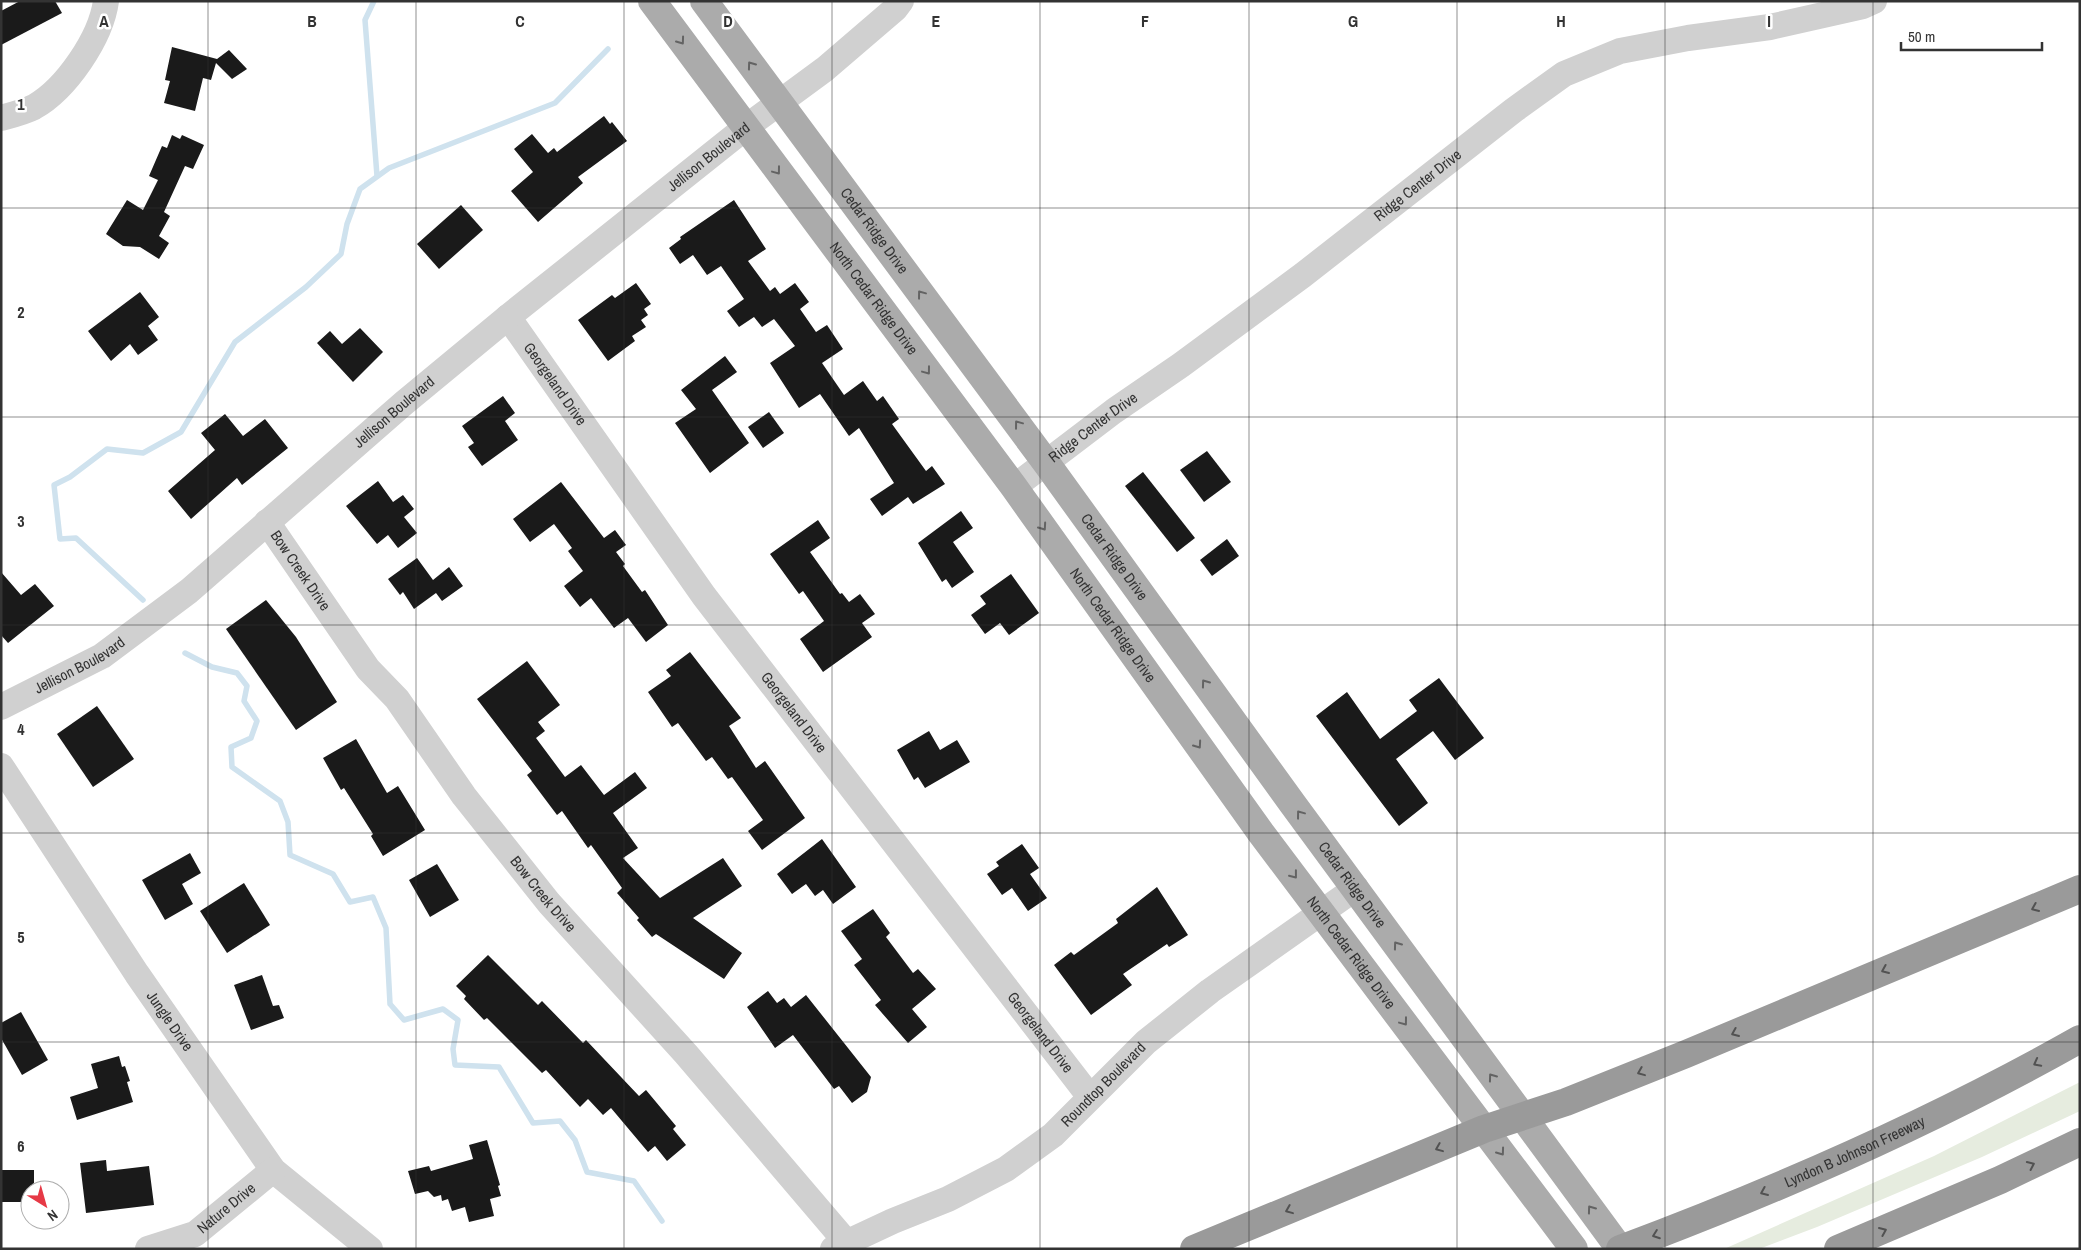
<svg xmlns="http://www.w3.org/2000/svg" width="2081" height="1250" font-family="'Archivo Narrow',sans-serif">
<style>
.green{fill:#e6ecdf}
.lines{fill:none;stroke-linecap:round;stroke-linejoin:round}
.stream{stroke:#cfe2ee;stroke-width:5.5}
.building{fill:#1a1a1a}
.minor{stroke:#d0d0d0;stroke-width:26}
.major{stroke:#ababab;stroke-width:28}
.highway{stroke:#9a9a9a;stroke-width:28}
.oneway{stroke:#636363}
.oneway2{stroke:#525252}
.grid{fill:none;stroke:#333;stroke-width:1;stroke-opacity:0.55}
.labels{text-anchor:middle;stroke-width:5;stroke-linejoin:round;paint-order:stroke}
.street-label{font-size:15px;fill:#333;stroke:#fff}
.grid-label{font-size:16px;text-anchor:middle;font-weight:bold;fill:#333;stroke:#fff;stroke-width:5;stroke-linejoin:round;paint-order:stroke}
</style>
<rect width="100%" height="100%" fill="#fff"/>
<path class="green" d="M2080 1082V1111L1982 1157 1817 1227 1759 1249H1724L1934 1156Z"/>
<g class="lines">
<g class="stream">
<path d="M374 1 365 20 377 176"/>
<path d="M143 600 76 538 60 539 54 485 70 477 107 449 143 453 181 432 235 342 306 287 341 254 347 224 360 189 389 168 555 103 608 49"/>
<path d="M185 653 212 667 237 673 247 686 244 701 257 721 251 738 231 747 232 767 280 801 288 822 290 855 333 874 350 902 373 897 386 928 390 1004 404 1020 443 1009 458 1020 453 1049 455 1065 499 1067 533 1123 560 1121 575 1140 587 1172 634 1181 662 1221"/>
</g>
</g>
<g class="building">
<path d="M20 1H55L62 13 1 45V11Z"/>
<path d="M172 47 217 59 229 50 247 69 232 79 216 63 211 80 203 78 195 111 164 103 170 81 165 80Z"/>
<path d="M604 116 610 124 612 122 627 141 578 177 583 183 538 222 511 191 533 172 514 149 532 134 548 153 554 148 557 152Z"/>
<path d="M172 135 180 139 182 135 204 145 193 169 185 166 164 212 170 216 159 236 169 243 159 259 140 247 123 246 106 234 127 200 143 210 158 180 149 176 162 146 167 148Z"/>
<path d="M734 200 766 249 748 261 770 291 775 287 780 294 795 283 809 302 800 309 816 332 827 325 843 349 822 363 844 395 863 381 877 401 883 396 899 419 892 424 926 471 932 466 945 484 913 504 908 497 882 516 870 499 894 483 859 428 849 436 820 394 799 408 770 363 795 346 774 319 762 327 754 317 739 327 727 311 744 299 721 266 707 275 693 255 680 264 669 248 681 239 680 237Z"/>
<path d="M461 205 483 230 439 269 417 244Z"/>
<path d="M636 283 651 304 644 309 648 315 641 320 646 327 632 336 635 341 608 361 578 320 612 295 615 298Z"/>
<path d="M140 292 159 317 148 326 158 340 138 355 130 344 111 361 88 331Z"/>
<path d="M360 328 383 352 353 382 317 343 330 331 342 344Z"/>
<path d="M725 356 737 372 712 390 749 443 710 473 675 423 696 409 681 390Z"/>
<path d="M503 396 515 413 505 421 518 440 482 466 468 447 474 443 462 426Z"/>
<path d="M769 412 784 433 763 448 748 427Z"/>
<path d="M225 414 243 436 265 419 288 448 242 485 237 478 191 519 168 491 215 450 201 433Z"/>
<path d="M1207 451 1231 482 1204 502 1180 470Z"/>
<path d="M1143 472 1195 538 1177 552 1125 486Z"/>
<path d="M378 481 393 502 403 495 414 509 404 517 417 533 398 548 388 535 377 544 346 506Z"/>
<path d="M561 482 604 538 615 530 626 545 616 552 625 564 623 566 642 592 645 590 668 625 646 642 628 618 614 628 591 598 580 607 564 586 583 571 568 551 572 548 554 524 530 542 513 519Z"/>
<path d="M961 511 973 528 953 542 974 572 952 588 946 579 942 582 918 543Z"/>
<path d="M818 520 830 538 810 552 840 594 842 593 849 602 860 594 875 614 862 623 872 637 823 672 800 639 824 621 803 591 799 594 770 554Z"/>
<path d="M1227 539 1239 556 1212 576 1200 560Z"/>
<path d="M417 558 433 580 449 567 463 586 442 601 436 593 414 609 403 592 400 595 388 579Z"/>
<path d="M1 572 21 595 35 584 54 606 8 643 1 635Z"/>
<path d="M1011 574 1039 613 1009 635 1000 623 985 634 971 615 986 604 980 596Z"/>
<path d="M266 600 296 637 337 702 296 730 226 629Z"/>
<path d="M690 652 741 718 729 726 756 768 765 761 805 818 762 850 748 831 763 820 732 777 728 779 712 757 706 761 678 723 672 727 648 692 671 676 666 670Z"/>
<path d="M527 661 560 705 538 722 545 731 536 738 565 777 581 765 604 795 635 772 647 788 613 813 638 848 623 858 660 898 723 858 742 886 693 918 742 953 724 979 656 934 652 937 637 920 639 918 617 893 622 888 591 845 588 848 562 811 557 815 527 775 532 771 477 699Z"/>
<path d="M1439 678 1484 738 1455 760 1433 731 1396 759 1428 803 1399 826 1316 716 1347 692 1380 739 1417 711 1409 700Z"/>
<path d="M97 706 134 759 93 787 57 734Z"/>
<path d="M929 731 940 750 957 740 970 762 925 788 918 777 914 780 897 750Z"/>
<path d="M356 739 387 793 398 786 425 830 383 856 371 836 373 834 344 788 341 790 323 758Z"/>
<path d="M822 839 856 887 833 904 823 890 815 896 806 884 792 894 777 874Z"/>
<path d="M1022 844 1039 868 1030 874 1047 898 1028 911 1012 888 1002 895 987 874 999 866 996 862Z"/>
<path d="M190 853 201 873 182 884 193 904 165 920 142 880Z"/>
<path d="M437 864 459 900 430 917 409 880Z"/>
<path d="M244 883 270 925 227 953 200 911Z"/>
<path d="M1157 887 1188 935 1169 947 1167 944 1123 974 1132 985 1091 1015 1054 965 1071 952 1074 955 1118 923 1116 919Z"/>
<path d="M873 909 890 933 886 937 913 973 918 969 936 989 912 1009 927 1027 908 1043 875 1005 881 1000 854 965 862 959 841 931Z"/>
<path d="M488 955 538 1005 542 1001 583 1043 586 1040 639 1096 646 1090 676 1126 673 1129 686 1145 667 1161 655 1146 648 1152 611 1108 603 1115 588 1099 580 1107 546 1070 542 1073 487 1018 484 1020 464 999 466 996 456 986Z"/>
<path d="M262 975 273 1006 279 1005 284 1018 251 1030 234 985Z"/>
<path d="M768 991 777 1003 784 998 791 1007 806 995 871 1077 867 1092 852 1103 839 1086 834 1089 793 1035 775 1048 747 1007Z"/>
<path d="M21 1012 48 1060 22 1075 1 1038V1023Z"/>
<path d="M119 1056 122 1067 125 1066 130 1081 127 1082 133 1102 77 1120 70 1097 98 1088 91 1064Z"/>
<path d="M487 1140 500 1185 498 1186 501 1196 490 1199 494 1216 469 1222 465 1207 452 1211 448 1199 442 1201 441 1195 434 1197 428 1191 415 1194 408 1171 429 1166 431 1171 473 1159 469 1145Z"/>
<path d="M106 1160 107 1171 149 1166 154 1205 86 1213 80 1163Z"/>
<path d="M1 1170H34V1190H30V1202H1Z"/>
</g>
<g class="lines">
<g class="minor">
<path d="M1 118C12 115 24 112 34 107 66 89 101 38 106 1"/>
<path id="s1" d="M508 317 704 596 1090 1097"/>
<path id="s2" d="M1014 487 1114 411 1181 365 1303 275 1514 110 1564 74 1620 51 1688 38 1770 27 1863 6 1874 1"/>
<path id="s3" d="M267 522 368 669 397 699 464 796 549 903 686 1054 847 1243"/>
<path id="s4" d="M1 707 102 656 189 591 404 403 508 317 745 128 825 69 895 9 901 1"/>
<path id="s5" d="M1 766 137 974 273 1170 370 1249"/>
<path id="s6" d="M148 1249 195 1234 273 1170"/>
<path id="s7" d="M833 1249 893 1221 948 1199 1006 1169 1053 1135 1146 1042 1210 991 1356 888"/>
</g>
<g class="major">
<path id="s8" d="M652 1 1014 487 1261 833 1574 1249"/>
<path id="s9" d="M704 1 1047 464 1292 803 1620 1249"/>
</g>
<g class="highway">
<path d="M1194 1249 1484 1129 1566 1102 1686 1054 2080 889"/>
<path id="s10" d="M1620 1249C1778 1190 1933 1122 2080 1039"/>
<path d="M1838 1249 2000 1180 2080 1142"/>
</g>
</g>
<defs><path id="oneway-chevron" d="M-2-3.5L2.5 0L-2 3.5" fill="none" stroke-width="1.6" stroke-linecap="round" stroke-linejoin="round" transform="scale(1.25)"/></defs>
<g class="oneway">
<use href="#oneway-chevron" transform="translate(681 41) rotate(54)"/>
<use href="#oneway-chevron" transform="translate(751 65) rotate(-126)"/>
<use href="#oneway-chevron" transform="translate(777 171) rotate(53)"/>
<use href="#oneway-chevron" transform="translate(921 294) rotate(-127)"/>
<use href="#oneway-chevron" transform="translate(927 371) rotate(53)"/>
<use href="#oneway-chevron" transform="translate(1018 424) rotate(-127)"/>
<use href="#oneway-chevron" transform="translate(1043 527) rotate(55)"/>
<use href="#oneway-chevron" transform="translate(1205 683) rotate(-126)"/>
<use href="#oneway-chevron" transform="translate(1198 745) rotate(55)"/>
<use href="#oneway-chevron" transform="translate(1300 814) rotate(-127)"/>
<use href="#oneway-chevron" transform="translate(1294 875) rotate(52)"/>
<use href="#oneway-chevron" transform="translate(1397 945) rotate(-126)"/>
<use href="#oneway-chevron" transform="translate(1404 1022) rotate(53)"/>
<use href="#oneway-chevron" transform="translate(1492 1077) rotate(-126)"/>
<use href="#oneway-chevron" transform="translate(1501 1152) rotate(54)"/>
<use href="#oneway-chevron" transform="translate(1591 1209) rotate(-126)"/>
</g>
<g class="oneway2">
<use href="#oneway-chevron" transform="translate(2035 908) rotate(157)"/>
<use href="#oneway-chevron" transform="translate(1885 970) rotate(157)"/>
<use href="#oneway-chevron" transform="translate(1735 1033) rotate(157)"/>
<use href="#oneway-chevron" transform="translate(2037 1063) rotate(152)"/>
<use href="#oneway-chevron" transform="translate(1641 1072) rotate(158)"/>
<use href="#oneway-chevron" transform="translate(1439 1148) rotate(158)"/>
<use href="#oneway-chevron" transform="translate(2031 1165) rotate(-25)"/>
<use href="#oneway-chevron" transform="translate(1764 1192) rotate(157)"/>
<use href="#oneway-chevron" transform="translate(1289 1210) rotate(158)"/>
<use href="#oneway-chevron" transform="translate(1883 1231) rotate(-23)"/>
<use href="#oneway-chevron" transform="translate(1656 1235) rotate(160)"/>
</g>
<path class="grid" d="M208 1V1249M416 1V1249M624 1V1249M832 1V1249M1040 1V1249M1249 1V1249M1457 1V1249M1665 1V1249M1873 1V1249M1 208H2080M1 417H2080M1 625H2080M1 833H2080M1 1042H2080"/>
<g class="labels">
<g class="street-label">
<text dy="5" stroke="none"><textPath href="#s4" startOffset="899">Jellison Boulevard</textPath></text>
<text dy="5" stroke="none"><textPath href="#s2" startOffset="504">Ridge Center Drive</textPath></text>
<text dy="5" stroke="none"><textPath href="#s9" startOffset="286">Cedar Ridge Drive</textPath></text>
<text dy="5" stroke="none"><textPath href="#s8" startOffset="371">North Cedar Ridge Drive</textPath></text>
<text dy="5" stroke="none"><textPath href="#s1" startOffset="82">Georgeland Drive</textPath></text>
<text dy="5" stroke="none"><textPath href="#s4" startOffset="494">Jellison Boulevard</textPath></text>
<text dy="5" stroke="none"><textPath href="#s2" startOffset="99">Ridge Center Drive</textPath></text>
<text dy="5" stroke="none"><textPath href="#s9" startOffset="691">Cedar Ridge Drive</textPath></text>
<text dy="5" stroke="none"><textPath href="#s3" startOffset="59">Bow Creek Drive</textPath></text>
<text dy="5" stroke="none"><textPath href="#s8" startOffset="776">North Cedar Ridge Drive</textPath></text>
<text dy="5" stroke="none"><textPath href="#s4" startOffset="89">Jellison Boulevard</textPath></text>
<text dy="5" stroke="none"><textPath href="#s1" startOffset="488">Georgeland Drive</textPath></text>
<text dy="5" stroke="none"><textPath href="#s9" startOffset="1096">Cedar Ridge Drive</textPath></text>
<text dy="5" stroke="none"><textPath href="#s3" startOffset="464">Bow Creek Drive</textPath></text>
<text dy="5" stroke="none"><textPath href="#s8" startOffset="1181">North Cedar Ridge Drive</textPath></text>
<text dy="5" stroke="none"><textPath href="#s5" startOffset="306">Jungle Drive</textPath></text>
<text dy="5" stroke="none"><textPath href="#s1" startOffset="892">Georgeland Drive</textPath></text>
<text dy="5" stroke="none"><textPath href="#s7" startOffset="320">Roundtop Boulevard</textPath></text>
<text dy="5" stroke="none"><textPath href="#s10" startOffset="254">Lyndon B Johnson Freeway</textPath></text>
<text dy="5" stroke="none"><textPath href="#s6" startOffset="90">Nature Drive</textPath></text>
</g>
</g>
<g class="grid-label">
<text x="104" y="27">A</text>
<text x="312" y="27">B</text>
<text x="520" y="27">C</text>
<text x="728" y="27">D</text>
<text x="936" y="27">E</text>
<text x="1145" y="27">F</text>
<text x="1353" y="27">G</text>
<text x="1561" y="27">H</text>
<text x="1769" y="27">I</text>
<text x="21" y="110">1</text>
<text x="21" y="318">2</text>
<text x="21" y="527">3</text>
<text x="21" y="735">4</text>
<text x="21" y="943">5</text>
<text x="21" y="1152">6</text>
</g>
<rect width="2081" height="1250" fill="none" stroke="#333333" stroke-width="5"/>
<g transform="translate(45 1205) rotate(143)"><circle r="24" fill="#ffffff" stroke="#adadad"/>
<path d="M0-4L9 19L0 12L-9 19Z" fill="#e63946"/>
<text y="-8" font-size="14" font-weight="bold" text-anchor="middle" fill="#333333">N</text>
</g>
<path d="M1901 42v8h141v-8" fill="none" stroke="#333333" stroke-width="2.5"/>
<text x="1908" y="42" font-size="15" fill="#333333" stroke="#ffffff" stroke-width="4" paint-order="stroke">50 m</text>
</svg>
